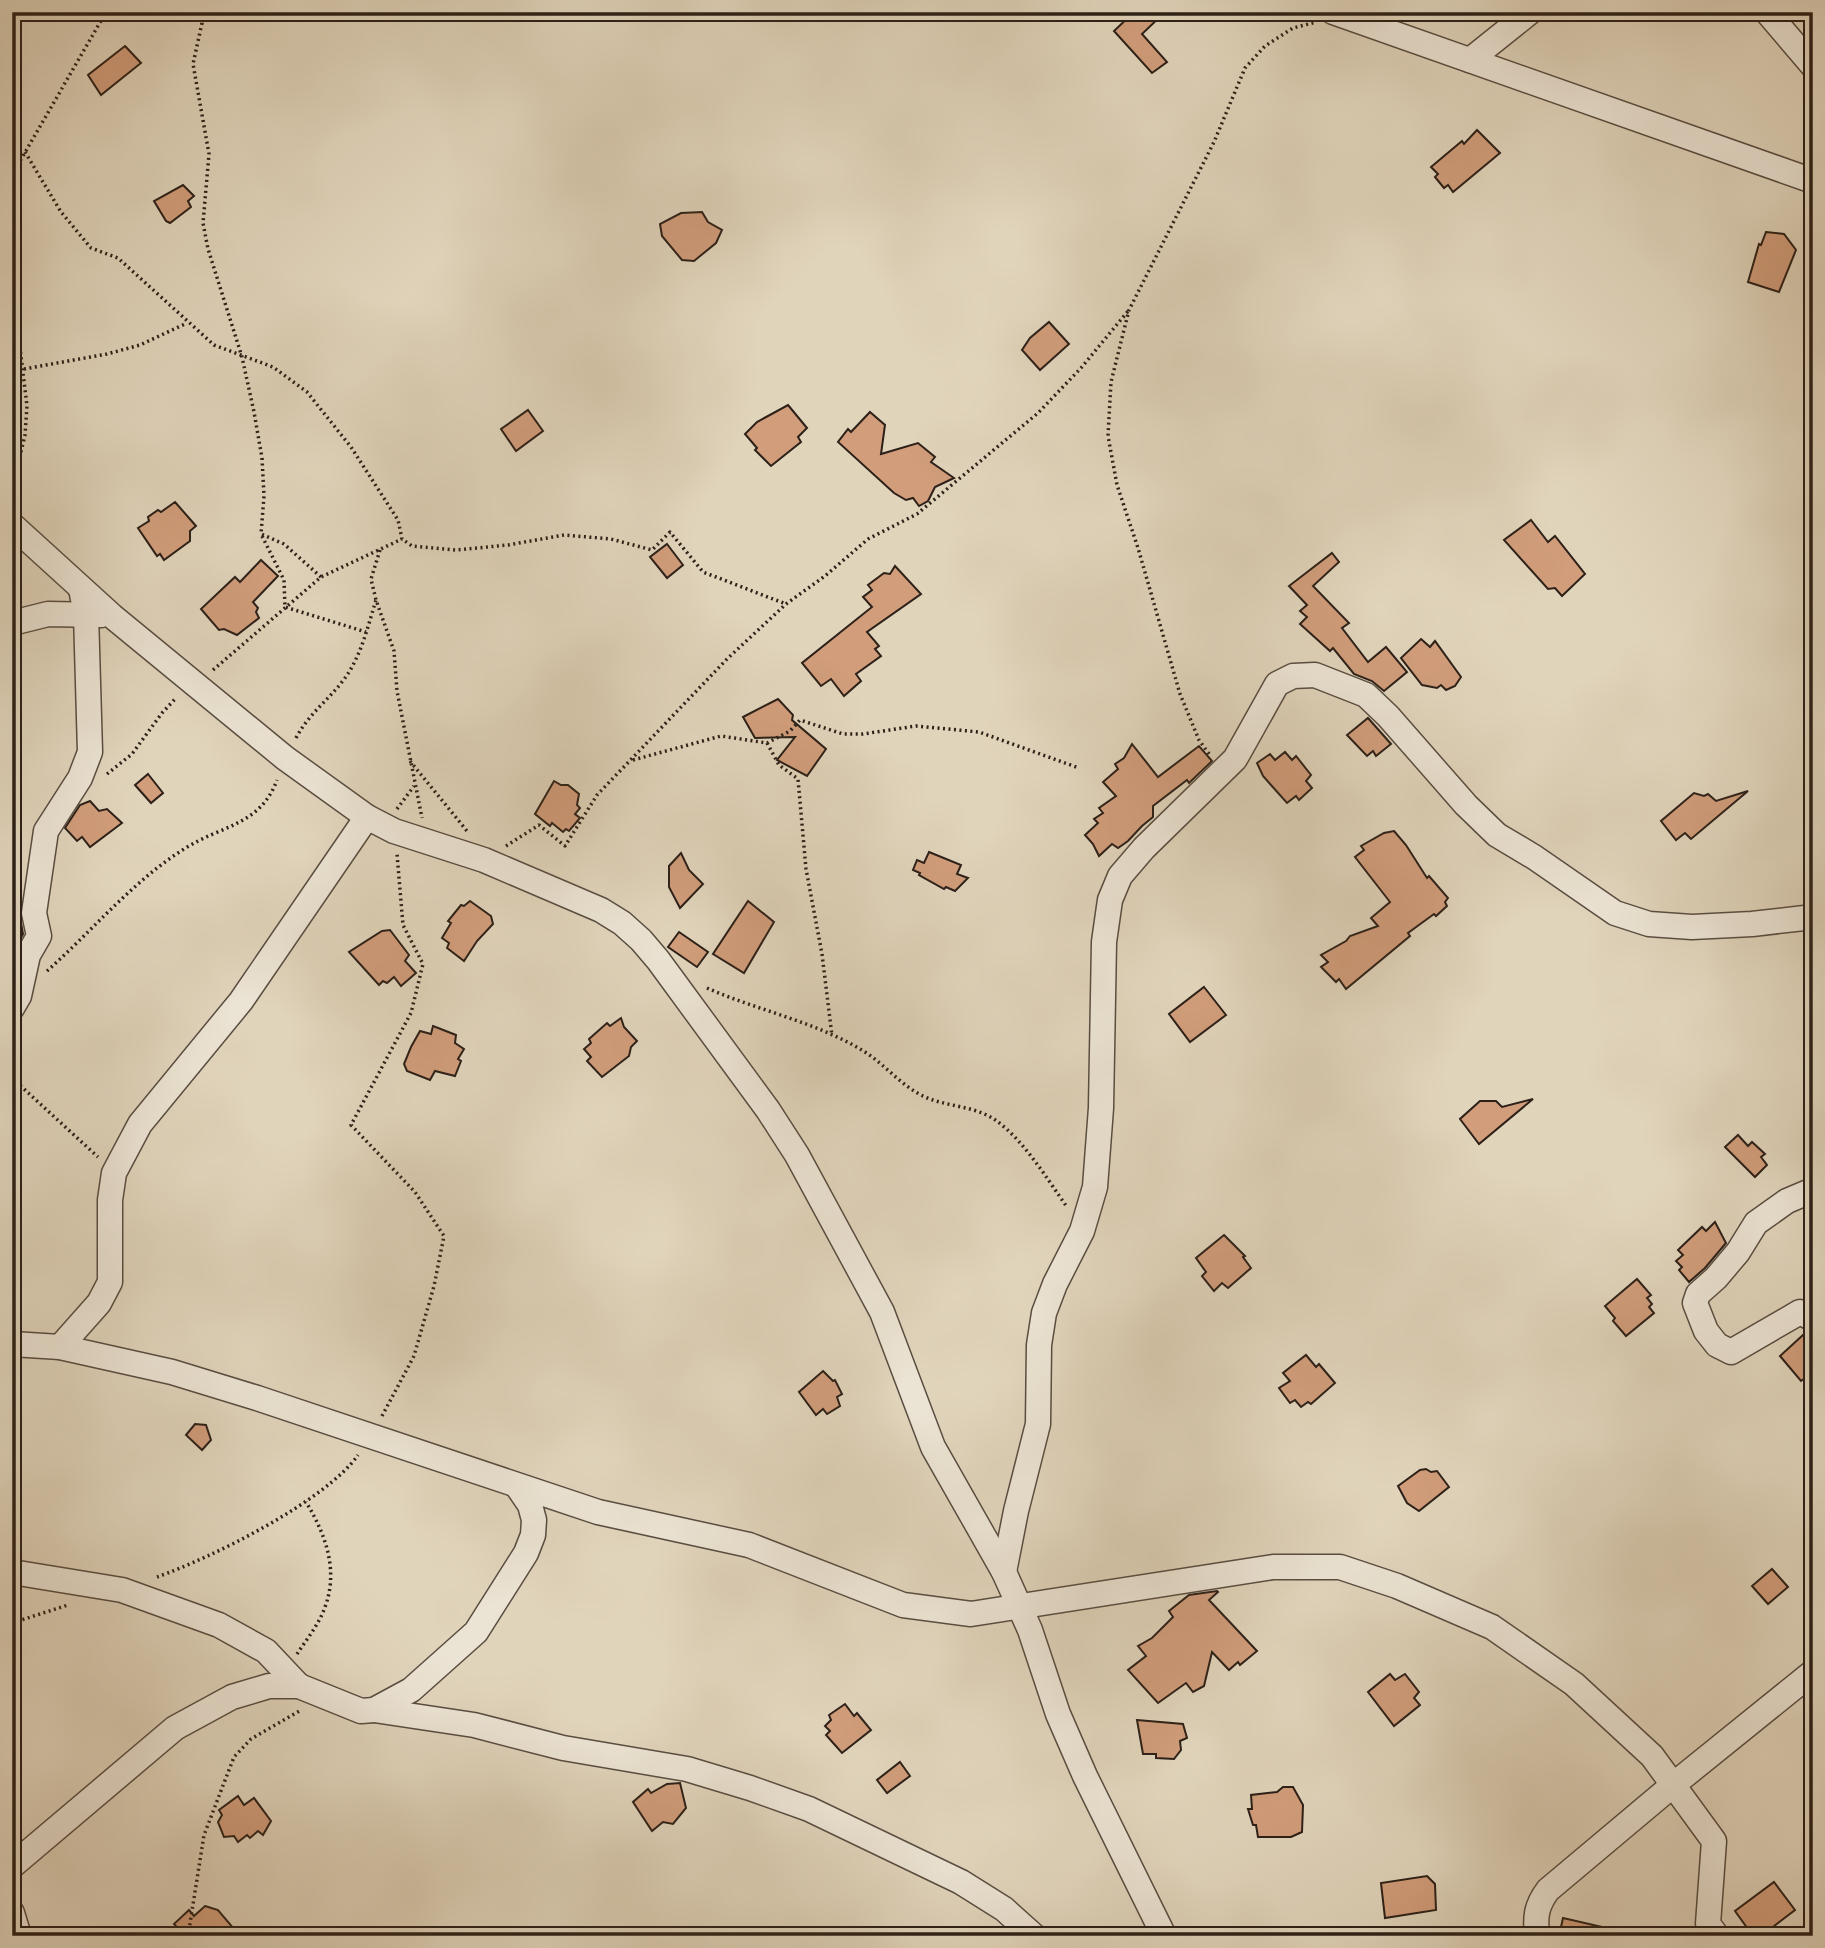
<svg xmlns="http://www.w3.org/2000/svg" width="1825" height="1948" font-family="'Sorts Mill Goudy',serif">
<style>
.building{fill:#d19d7b;stroke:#2c2018;stroke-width:2}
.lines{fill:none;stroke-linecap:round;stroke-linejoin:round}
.minor-casing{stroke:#594d41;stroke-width:27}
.path{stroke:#2c2018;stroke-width:3.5;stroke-dasharray:2 3.5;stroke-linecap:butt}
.minor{stroke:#ebe3d3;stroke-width:24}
</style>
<rect width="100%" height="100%" fill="#e0d4bb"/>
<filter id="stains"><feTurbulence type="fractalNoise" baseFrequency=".00286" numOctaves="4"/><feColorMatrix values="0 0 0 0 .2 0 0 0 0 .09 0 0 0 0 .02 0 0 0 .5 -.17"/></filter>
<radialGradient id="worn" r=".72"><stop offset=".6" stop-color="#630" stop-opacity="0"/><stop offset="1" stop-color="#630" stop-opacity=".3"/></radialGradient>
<g class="building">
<path d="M1134 12H1165L1142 34 1167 62 1152 73 1114 31Z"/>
<path d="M125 46 141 63 101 95 88 75Z"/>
<path d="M1477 130 1500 153 1453 192 1448 185 1444 188 1435 177 1438 174 1431 167 1462 141 1464 144Z"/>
<path d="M183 185 194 196 188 201 191 207 170 223 166 221 154 201Z"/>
<path d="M702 212 708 222 722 230 716 243 694 261 682 260 662 236 660 224 681 213Z"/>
<path d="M1766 232 1784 234 1796 250 1779 292 1748 282 1759 244 1761 245Z"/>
<path d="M1049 322 1069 344 1040 370 1022 350 1030 338Z"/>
<path d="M788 405 807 428 798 437 801 442 771 466 755 450 757 448 745 434 757 422Z"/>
<path d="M528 410 543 431 516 451 501 429Z"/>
<path d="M870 412 885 425 881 454 918 443 935 457 931 462 954 478 935 487 928 501 919 506 913 498 906 500 894 493 838 442 848 429 851 432Z"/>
<path d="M175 502 196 526 190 531V541L164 560 160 554 157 556 138 528 149 521 148 517 158 510 161 512Z"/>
<path d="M1531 520 1548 542 1555 536 1585 574 1562 596 1555 588 1548 589 1504 540Z"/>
<path d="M667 544 683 565 667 578 650 557Z"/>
<path d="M1332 553 1339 562 1313 586 1349 623 1342 628 1368 662 1386 647 1407 672 1384 691 1372 681 1354 674 1333 648 1330 651 1300 624 1307 617 1300 611 1307 605 1289 586Z"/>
<path d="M261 560 278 576 253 602 258 608 256 612 259 618 237 635 224 629 219 630 201 609 235 577 240 582Z"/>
<path d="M895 566 921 594 867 632 879 646 875 649 881 656 856 674 861 681 844 696 831 679 821 686 802 663 872 607 863 597 872 590 868 585 884 573 890 574Z"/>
<path d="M1421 639 1430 647 1435 641 1461 677 1455 686 1446 690 1441 685 1437 688 1422 685 1401 658Z"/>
<path d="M778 699 793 715 792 720 826 749 807 776 777 760 795 737 755 738 743 717Z"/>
<path d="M1368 718 1391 744 1376 756 1373 751 1367 756 1347 735Z"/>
<path d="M1132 744 1158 777 1199 746 1212 761 1189 783 1187 780 1153 806V817L1142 826 1128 841 1118 848 1112 844 1099 856 1093 844 1085 835 1098 823 1094 819 1103 813 1099 808 1116 796 1103 782 1118 769 1115 764 1124 758Z"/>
<path d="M1285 752 1292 760 1296 756 1311 775 1306 781 1312 788 1299 800 1296 796 1287 803 1263 776 1257 763 1270 754 1275 760Z"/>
<path d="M148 774 163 793 151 803 135 785Z"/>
<path d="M554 781 561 785H568L579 794 577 805 580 808 575 814 580 818 569 831 566 829 563 832 552 823 550 826 535 814Z"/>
<path d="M1748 791 1691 839 1685 833 1676 840 1661 821 1694 793 1704 796 1708 794 1716 801Z"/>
<path d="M90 801 99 811 107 809 122 823 90 847 82 837 77 841 65 828 80 805Z"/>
<path d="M1394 831 1406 845 1427 878 1429 876 1448 898 1445 902 1447 906 1436 916 1434 914 1408 933 1410 936 1346 989 1339 979 1336 982 1321 967 1328 962 1321 955 1346 941 1350 936 1378 926 1371 918 1390 902 1355 857 1364 850 1361 846 1384 833Z"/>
<path d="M929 852 961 865 957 874 968 878 955 891 946 887 944 889 919 875 920 873 913 870 917 860 924 863Z"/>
<path d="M681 853 689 870 703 884 680 908 669 887V866Z"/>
<path d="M12 900 19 912 23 934 12 953Z"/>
<path d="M470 901 491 916 493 924 477 941 464 961 447 948 449 943 442 938 451 923 448 921 461 905 464 906Z"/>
<path d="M748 901 774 922 744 973 713 954Z"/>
<path d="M390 930 409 955 405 961 416 973 401 986 394 977 387 983 383 981 379 985 349 952 382 931Z"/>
<path d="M679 932 708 952 697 967 668 947Z"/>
<path d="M1204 987 1226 1015 1190 1042 1169 1014Z"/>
<path d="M621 1018 624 1027 637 1041 631 1047 629 1056 602 1077 587 1061 591 1057 584 1049 591 1043 589 1039 607 1023 610 1026Z"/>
<path d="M433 1026 456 1035 455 1043 464 1049 458 1059 461 1061 455 1076 435 1071 430 1080 407 1071 404 1064 411 1047 420 1031 431 1034Z"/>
<path d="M1533 1099 1479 1144 1460 1119 1480 1101H1496L1502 1107Z"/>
<path d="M1738 1135 1748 1146 1752 1142 1765 1154 1761 1157 1767 1165 1755 1177 1725 1147Z"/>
<path d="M1715 1222 1726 1243 1705 1268 1689 1282 1679 1270 1682 1267 1676 1261 1683 1255 1678 1250 1702 1227 1706 1231Z"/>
<path d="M1224 1235 1245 1256 1243 1257 1251 1268 1228 1288 1222 1283 1214 1291 1202 1276 1206 1272 1196 1258Z"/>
<path d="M1637 1279 1651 1295 1647 1298 1652 1304 1649 1307 1654 1313 1626 1336 1613 1321 1615 1318 1605 1306Z"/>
<path d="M1803 1335 1813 1347V1372L1801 1381 1780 1356Z"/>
<path d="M1306 1355 1316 1367 1319 1364 1335 1383 1311 1404 1308 1402 1301 1407 1295 1400 1290 1403 1279 1388 1290 1381 1283 1373Z"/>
<path d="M823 1371 833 1381 835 1380 842 1394 837 1397 840 1406 827 1414 823 1409 816 1415 799 1392Z"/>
<path d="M195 1424 206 1425 211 1440 202 1450 186 1435Z"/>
<path d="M1426 1469 1431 1472 1437 1471 1449 1487 1419 1511 1407 1503 1398 1486 1420 1470Z"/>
<path d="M1772 1569 1788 1587 1768 1604 1752 1586Z"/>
<path d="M1217 1591 1218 1592 1209 1600 1257 1651 1240 1665 1238 1662 1229 1670 1212 1652 1204 1686 1193 1692 1186 1683 1158 1703 1128 1670 1146 1656 1138 1646 1152 1638 1173 1617 1169 1611 1189 1595Z"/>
<path d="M1390 1674 1395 1680 1405 1674 1419 1692 1414 1698 1420 1705 1394 1726 1368 1692Z"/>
<path d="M845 1704 854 1716 857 1713 871 1730 842 1753 826 1735 830 1731 825 1726 831 1720 829 1715Z"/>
<path d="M1137 1720 1183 1724 1187 1738 1180 1741 1181 1750 1174 1759 1156 1758V1754H1143Z"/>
<path d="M900 1762 910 1776 887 1793 877 1780Z"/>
<path d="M680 1783 686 1808 673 1824 663 1822 652 1831 633 1802 648 1789 651 1793 667 1784Z"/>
<path d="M1283 1787H1293L1303 1805 1302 1832 1291 1837H1258L1256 1825H1253L1248 1809H1252L1251 1795 1277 1792Z"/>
<path d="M238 1796 244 1805 254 1798 271 1821 263 1835 258 1831 250 1838 247 1835 238 1842 234 1836 224 1837 218 1822 222 1815 219 1810Z"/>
<path d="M1427 1876 1435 1884 1436 1910 1385 1918 1381 1883Z"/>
<path d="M1774 1882 1795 1910 1761 1936H1753L1735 1911Z"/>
<path d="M205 1906 218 1910 240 1936H185L174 1924 189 1910 194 1916Z"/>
<path d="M1563 1918 1611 1929 1610 1936H1559Z"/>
</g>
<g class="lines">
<defs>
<g id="minor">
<path d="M1333 12 1813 181"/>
<path d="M1767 12 1813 66"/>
<path d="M1470 60 1530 12"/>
<path d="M12 525 112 616 285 758 367 817 394 831 484 860 601 910 622 923 641 940 658 960 768 1110 797 1155 882 1312 933 1447 1004 1572 1030 1630 1058 1714 1085 1776 1164 1936"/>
<path d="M12 623 48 614 101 615"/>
<path d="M12 1008 19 996 28 955 39 936 34 913 46 831 80 778 90 752 86 614 81 589"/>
<path d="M1813 1190 1787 1201 1756 1223 1738 1252 1716 1278 1698 1294 1695 1303 1706 1331 1717 1345 1731 1352 1800 1312 1813 1319"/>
<path d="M12 1344 60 1347 172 1372 257 1398 598 1512 749 1545 903 1605 971 1614 1273 1567H1340L1397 1586 1492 1627 1574 1684 1652 1756 1714 1841 1708 1924 1717 1936"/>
<path d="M60 1347 99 1303 110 1282V1200L114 1173 140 1124 241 1001 367 817"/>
<path d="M12 1572 122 1590 219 1625 266 1651 299 1686"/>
<path d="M1004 1572 1016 1511 1038 1424 1039 1345 1044 1313 1055 1284 1082 1231 1095 1187 1101 1108 1104 942 1110 900 1120 876 1144 848 1235 759 1277 684 1293 676 1315 675 1366 695 1388 716 1466 805 1497 835 1534 857 1615 913 1649 924 1692 927 1752 924 1813 917"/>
<path d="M374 1710 474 1725 563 1748 687 1769 750 1788 809 1809 961 1882 1004 1909 1034 1936"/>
<path d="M12 1866 175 1728 232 1697 269 1686H299L361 1711 374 1710 411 1690 476 1632 526 1553 533 1535 534 1520 530 1505 517 1486"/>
<path d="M12 1913 19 1936"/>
<path d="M1537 1936C1535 1917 1536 1906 1548 1890L1673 1785 1813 1672"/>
</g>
</defs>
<use href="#minor" class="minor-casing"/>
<g class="path">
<path d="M200 12 202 23 193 64 209 154 203 223 208 249 242 357 254 412 262 458 264 496 261 534"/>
<path d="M25 152 61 212 91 248 118 258 214 345 273 367 307 392 351 447 398 520 402 539 412 546 456 550 508 545 564 535 611 539 652 550 670 532 703 572 786 604"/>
<path d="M12 175 106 12"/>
<path d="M12 281 27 406 25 435 12 489"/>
<path d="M24 369 107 354 140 345 187 323"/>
<path d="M380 550 371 579 376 600 394 651 397 691 422 818"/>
<path d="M321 577 284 544 261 534 284 580 285 607 366 632"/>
<path d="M213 670 321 577 402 539"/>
<path d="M296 738C310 712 329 700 345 678 361 656 368 626 376 600"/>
<path d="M767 743 779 765 798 779 806 869 822 954 832 1036"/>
<path d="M1209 754 1199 740 1180 694 1138 548 1117 485 1108 436 1111 382 1129 310 1214 142 1245 68 1265 46 1293 28 1316 22"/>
<path d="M633 760 721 736 767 743 790 731 800 720 843 734H863L916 726 979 732 1079 768"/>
<path d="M410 761 467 831"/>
<path d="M107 774 132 754 162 713 176 698"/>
<path d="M397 809 414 786"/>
<path d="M506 846 539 825 565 846 597 795 727 659 786 604 825 576 868 539 917 514 1038 413 1081 368 1129 310"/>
<path d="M47 971C92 931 133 881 184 849 221 825 260 826 277 780"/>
<path d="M707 988C759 1011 817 1022 865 1052 885 1065 900 1084 921 1095 940 1105 962 1105 982 1113 1015 1125 1047 1179 1067 1207"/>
<path d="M12 1078 98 1157"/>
<path d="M382 1416 414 1356 434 1286 444 1236 415 1192 351 1125 411 1013 423 964 403 925 397 854"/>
<path d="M157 1577C211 1558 326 1501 358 1455"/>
<path d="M12 1623 68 1605"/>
<path d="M297 1654C307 1639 319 1624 325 1607 339 1570 325 1533 306 1502"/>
<path d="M188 1936 204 1835 234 1757 251 1739 301 1710"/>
</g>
<use href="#minor" class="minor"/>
</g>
<rect width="1825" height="1948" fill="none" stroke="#e0d4bb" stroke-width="42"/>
<rect x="14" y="14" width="1797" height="1920" fill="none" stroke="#2c2018" stroke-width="3.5"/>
<rect x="21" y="21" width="1783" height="1906" fill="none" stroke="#2c2018" stroke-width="2"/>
<rect width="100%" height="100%" filter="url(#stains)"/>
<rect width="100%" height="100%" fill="url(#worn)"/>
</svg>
